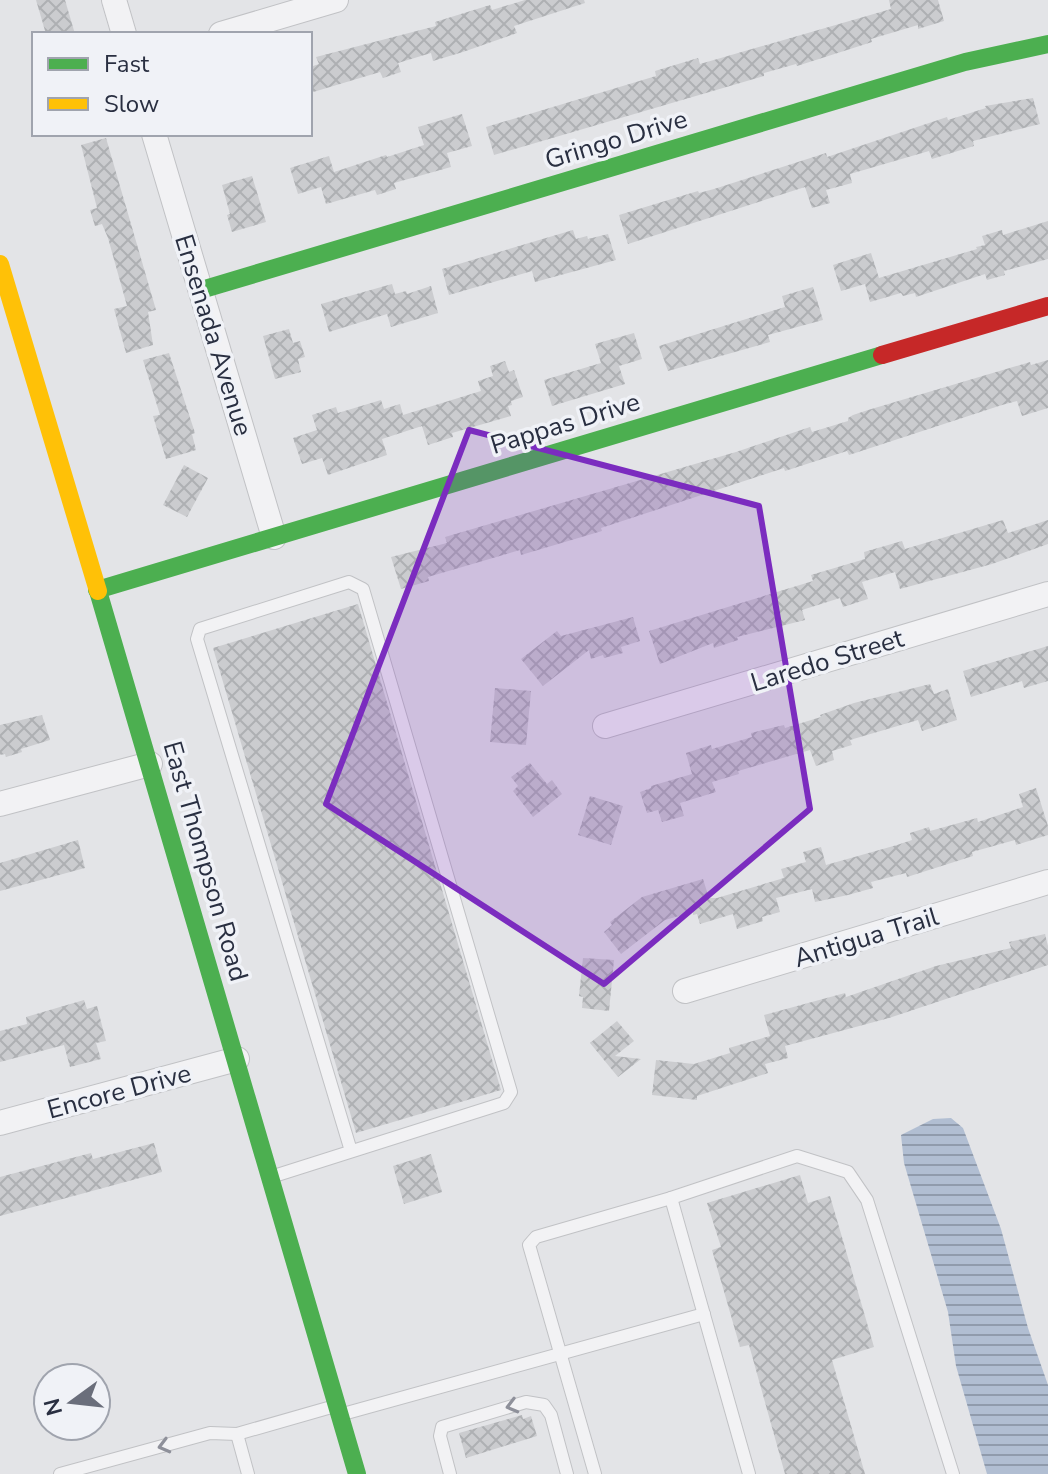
<svg xmlns="http://www.w3.org/2000/svg" width="1048" height="1474" font-family="'Nunito Sans',sans-serif">
<style>
.water{fill:url(#water-rules)}
.building{fill:url(#building-cross-hatch)}
.lines{fill:none;stroke-linecap:round;stroke-linejoin:round}
.lane-casing{stroke:#c1c2c5;stroke-width:14}
.street-casing{stroke:#c1c2c5;stroke-width:26}
.lane{stroke:#f2f2f4;stroke-width:12}
.street{stroke:#f2f2f4;stroke-width:24}
.fast{stroke:#4caf50;stroke-width:18}
.slow{stroke:#ffc107;stroke-width:18}
.jam{stroke:#c62828;stroke-width:18}
.oneway{stroke:#8e909a}
.marked{fill:#7b2cbf;fill-opacity:0.2;stroke:#7b2cbf;stroke-width:6;stroke-linejoin:round}
.labels{text-anchor:middle;stroke-width:7;stroke-linejoin:round;paint-order:stroke}
.street-label{font-size:26px;fill:#292f41;stroke:#f0f2f7}
</style>
<defs>
<pattern id="water-rules" width="6" height="5" patternUnits="userSpaceOnUse" patternTransform="scale(2)"><rect width="6" height="5" fill="#b1bed2"/><path d="M0 2.5h6" fill="none" stroke="#909bac"/></pattern>
<pattern id="building-cross-hatch" width="8" height="8" patternUnits="userSpaceOnUse" patternTransform="scale(2)"><rect width="8" height="8" fill="#cbcccf"/><path d="M0 0l8 8M0 8l8-8" fill="none" stroke="#aeb0b3"/></pattern>
</defs>
<rect width="100%" height="100%" fill="#e3e4e7"/>
<path class="water" d="M951 1118 963 1128 1001 1229 1028 1328 1048 1385V1474H987L956 1366 948 1312 904 1163 901 1135 933 1119Z"/>
<g class="building">
<path d="M36 0H65L75 34H46Z"/>
<path d="M525 0H584L585 3 514 26 517 33 463 52 433 61 431 53 398 63 401 72 383 78 380 72 310 93V67L319 64 316 57 436 26 435 22 490 5 492 10Z"/>
<path d="M889 0H938L944 21 918 29V25L871 39 872 42 797 66 796 64 764 73V76L494 155 486 127 656 76 655 71 698 58 700 64 891 9Z"/>
<path d="M1033 98 1040 124 973 141 974 146 932 159 929 151 850 174 852 183 826 190 830 203 812 208 805 187 628 244 619 215 698 191 699 193 714 189 826 153 827 157 947 117 948 120 986 108 985 106Z"/>
<path d="M462 114 472 146 447 153 451 167 394 183 396 189 377 195 375 190 326 204 321 187 298 194 290 168 329 156 334 172 386 155 387 157 424 145 418 127Z"/>
<path d="M106 138 156 310 148 312 153 345 126 353 114 309 127 306 108 238 102 224 95 226 90 210 97 208 81 145Z"/>
<path d="M252 176 266 222 232 232 227 215 230 214 222 185Z"/>
<path d="M1048 221V259L1004 271 1005 275 987 280 985 274 916 297 915 293 903 296 901 293 870 302 865 284 841 291 833 265 871 253 879 278 977 249 976 247 985 245 982 236 1002 230 1003 235Z"/>
<path d="M573 230 576 239 587 236 588 239 608 234 616 260 535 282 532 271 449 295 442 269Z"/>
<path d="M392 284 395 294 406 291 407 294 431 286 438 313 391 327 387 314 329 332 321 304Z"/>
<path d="M813 287 823 320 768 335 770 342 668 371 659 346 785 307 782 296Z"/>
<path d="M289 329 293 343 300 341 305 357 298 359 301 372 275 379 263 336Z"/>
<path d="M634 333 642 359 619 366 625 384 552 406 544 380 601 363 595 344Z"/>
<path d="M169 353 195 433 192 434 196 450 166 459 153 416 160 415 143 360Z"/>
<path d="M1048 360V408L1022 416 1017 401 1002 405 849 455 847 451 785 471 784 468 601 528 602 531 521 555 520 550 428 577 429 581 401 589 391 557 447 543 445 537 736 452 810 427 812 432 848 421V418L853 415 868 410 1030 362 1031 365Z"/>
<path d="M505 361 509 372 514 370 523 397 511 401 512 405 508 406 511 416 452 433 453 437 428 445 422 426 382 439 387 455 328 475 322 458 302 464 293 438 317 430 312 415 336 407 338 413 381 400 384 409 400 404 403 415 481 391 478 381 493 376 490 366Z"/>
<path d="M184 465 208 478 187 517 163 505Z"/>
<path d="M1003 520 1008 533 1048 520V544L992 564 900 589 895 572 862 582 868 599 843 607 840 598 802 610 805 620 737 637 738 640 714 648 713 643 660 664 649 631 813 581 811 575 865 559 864 552 902 541 905 549Z"/>
<path d="M358 604 501 1090 356 1133 213 648Z"/>
<path d="M633 617 640 641 621 647 623 653 604 658 603 655 591 659 589 650 543 686 521 659 557 631 561 636Z"/>
<path d="M1048 646V681L1024 688 1022 681 971 697 963 671Z"/>
<path d="M930 684 934 694 948 689 957 720 922 731 918 720 850 740 852 745 832 751 834 760 816 766 810 750 738 771 739 774 712 782 716 792 680 803 684 816 662 822 658 810 647 813 640 792 651 788V786L692 774 686 753 711 745 712 749 752 737 751 733 784 725 785 728 821 717 820 715 854 703Z"/>
<path d="M495 688 531 691 526 745 490 742Z"/>
<path d="M42 715 50 740 21 749 22 752 6 757 5 754 0 755V725Z"/>
<path d="M530 763 547 784 552 780 562 794 533 817 513 791 518 786 511 777Z"/>
<path d="M1036 788 1048 826V835L1016 845 1015 840 972 852 973 856 907 877 906 873 871 882 873 888 848 895 815 902 812 889 776 898 780 912 762 917 763 921 737 929 733 914 700 924 697 914 693 915V912L665 920 621 954 604 932 612 925 610 922 642 897 703 879 709 898H717L784 878 781 869 806 862 803 852 821 847 826 865 897 845 912 840 910 833 929 827 930 831 977 818 978 822 1023 807 1019 794Z"/>
<path d="M590 796 623 806 611 845 578 835Z"/>
<path d="M78 840 85 868 0 891V863Z"/>
<path d="M1045 934 1048 946V965L889 1018 785 1046 788 1058 765 1064 768 1073 697 1096V1100L652 1095 656 1060 694 1064 730 1053 729 1048 770 1036 764 1015 845 993 846 997 936 966 1011 948 1009 942Z"/>
<path d="M583 958 614 960 609 1011 582 1008 583 997 579 996Z"/>
<path d="M84 1000 87 1009 97 1006 106 1041 96 1043 101 1059 70 1067 64 1045 0 1062V1031L27 1024 26 1017Z"/>
<path d="M617 1021 634 1041 615 1056 641 1059 618 1077 590 1043Z"/>
<path d="M154 1143 162 1172 0 1216V1177L91 1153 93 1159Z"/>
<path d="M431 1154 442 1192 404 1204 393 1166Z"/>
<path d="M800 1175 808 1203 830 1196 874 1347 832 1360 865 1474H785L749 1345 740 1347 712 1250 721 1247 707 1203Z"/>
<path d="M522 1415 523 1419 531 1416 537 1436 466 1458 459 1433Z"/>
</g>
<g class="lines">
<defs>
<g id="lane">
<path d="M274 1176 504 1103 511 1092 363 589 349 582 200 629 197 639 351 1151"/>
<path d="M671 1198 797 1156 848 1172 867 1200 953 1474"/>
<path d="M343 1414 704 1314"/>
<path d="M237 1434 248 1474"/>
<path d="M60 1474 210 1433 237 1434 335 1406"/>
<path d="M450 1474 440 1436 442 1427 526 1402 544 1405 551 1415 567 1474"/>
<path d="M595 1474 529 1245 536 1237 671 1198 749 1474"/>
</g>
<g id="street">
<path d="M114 0 124 34"/>
<path d="M221 34 336 0"/>
<path d="M154 134 274 537"/>
<path d="M605 726 1048 594"/>
<path d="M0 804 150 764"/>
<path d="M685 991 1048 882"/>
<path d="M0 1123 237 1059"/>
</g>
</defs>
<use href="#lane" class="lane-casing"/>
<use href="#street" class="street-casing"/>
<use href="#lane" class="lane"/>
<use href="#street" class="street"/>
<g class="fast">
<path d="M201 290 965 62 1048 44"/>
<path d="M97 590 882 355"/>
<path d="M98 591 357 1474"/>
</g>
<path class="slow" d="M0 264 98 591"/>
<path class="jam" d="M882 355 1048 306"/>
</g>
<defs><path id="oneway-chevron" d="M-2-3.5L2.5 0L-2 3.5" fill="none" stroke-width="1.6" stroke-linecap="round" stroke-linejoin="round" transform="scale(2)"/></defs>
<g class="oneway">
<use href="#oneway-chevron" transform="translate(512 1406) rotate(165)"/>
<use href="#oneway-chevron" transform="translate(164 1446) rotate(165)"/>
</g>
<path class="marked" d="M469 430 759 506 810 809 604 984 326 804Z"/>
<g class="labels">
<g class="street-label">
<text transform="translate(616 139) rotate(-17)" y="9">Gringo Drive</text>
<text transform="translate(214 335) rotate(73)" y="9">Ensenada Avenue</text>
<text transform="translate(565 423) rotate(-17)" y="9">Pappas Drive</text>
<text transform="translate(827 660) rotate(-17)" y="9">Laredo Street</text>
<text transform="translate(206 861) rotate(74)" y="9">East Thompson Road</text>
<text transform="translate(866 937) rotate(-17)" y="9">Antigua Trail</text>
<text transform="translate(119 1091) rotate(-15)" y="9">Encore Drive</text>
</g>
</g>
<rect x="32" y="32" width="280" height="104" fill="#f0f2f7" stroke="#a0a4ae" stroke-width="2"/>
<rect x="48" y="58" width="40" height="12" fill="#4caf50" stroke="#a0a4ae" stroke-width="2"/>
<text x="104" y="72" font-size="24" fill="#292f41">Fast</text>
<rect x="48" y="98" width="40" height="12" fill="#ffc107" stroke="#a0a4ae" stroke-width="2"/>
<text x="104" y="112" font-size="24" fill="#292f41">Slow</text>
<g transform="translate(72 1402) rotate(255)"><circle r="38" fill="#f0f2f7" stroke="#a0a4ae" stroke-width="2"/>
<path d="M0-6L14 30L0 20L-14 30Z" fill="#6a6e7b"/>
<text y="-12" font-size="22" font-weight="bold" text-anchor="middle" fill="#292f41">N</text>
</g>
</svg>
